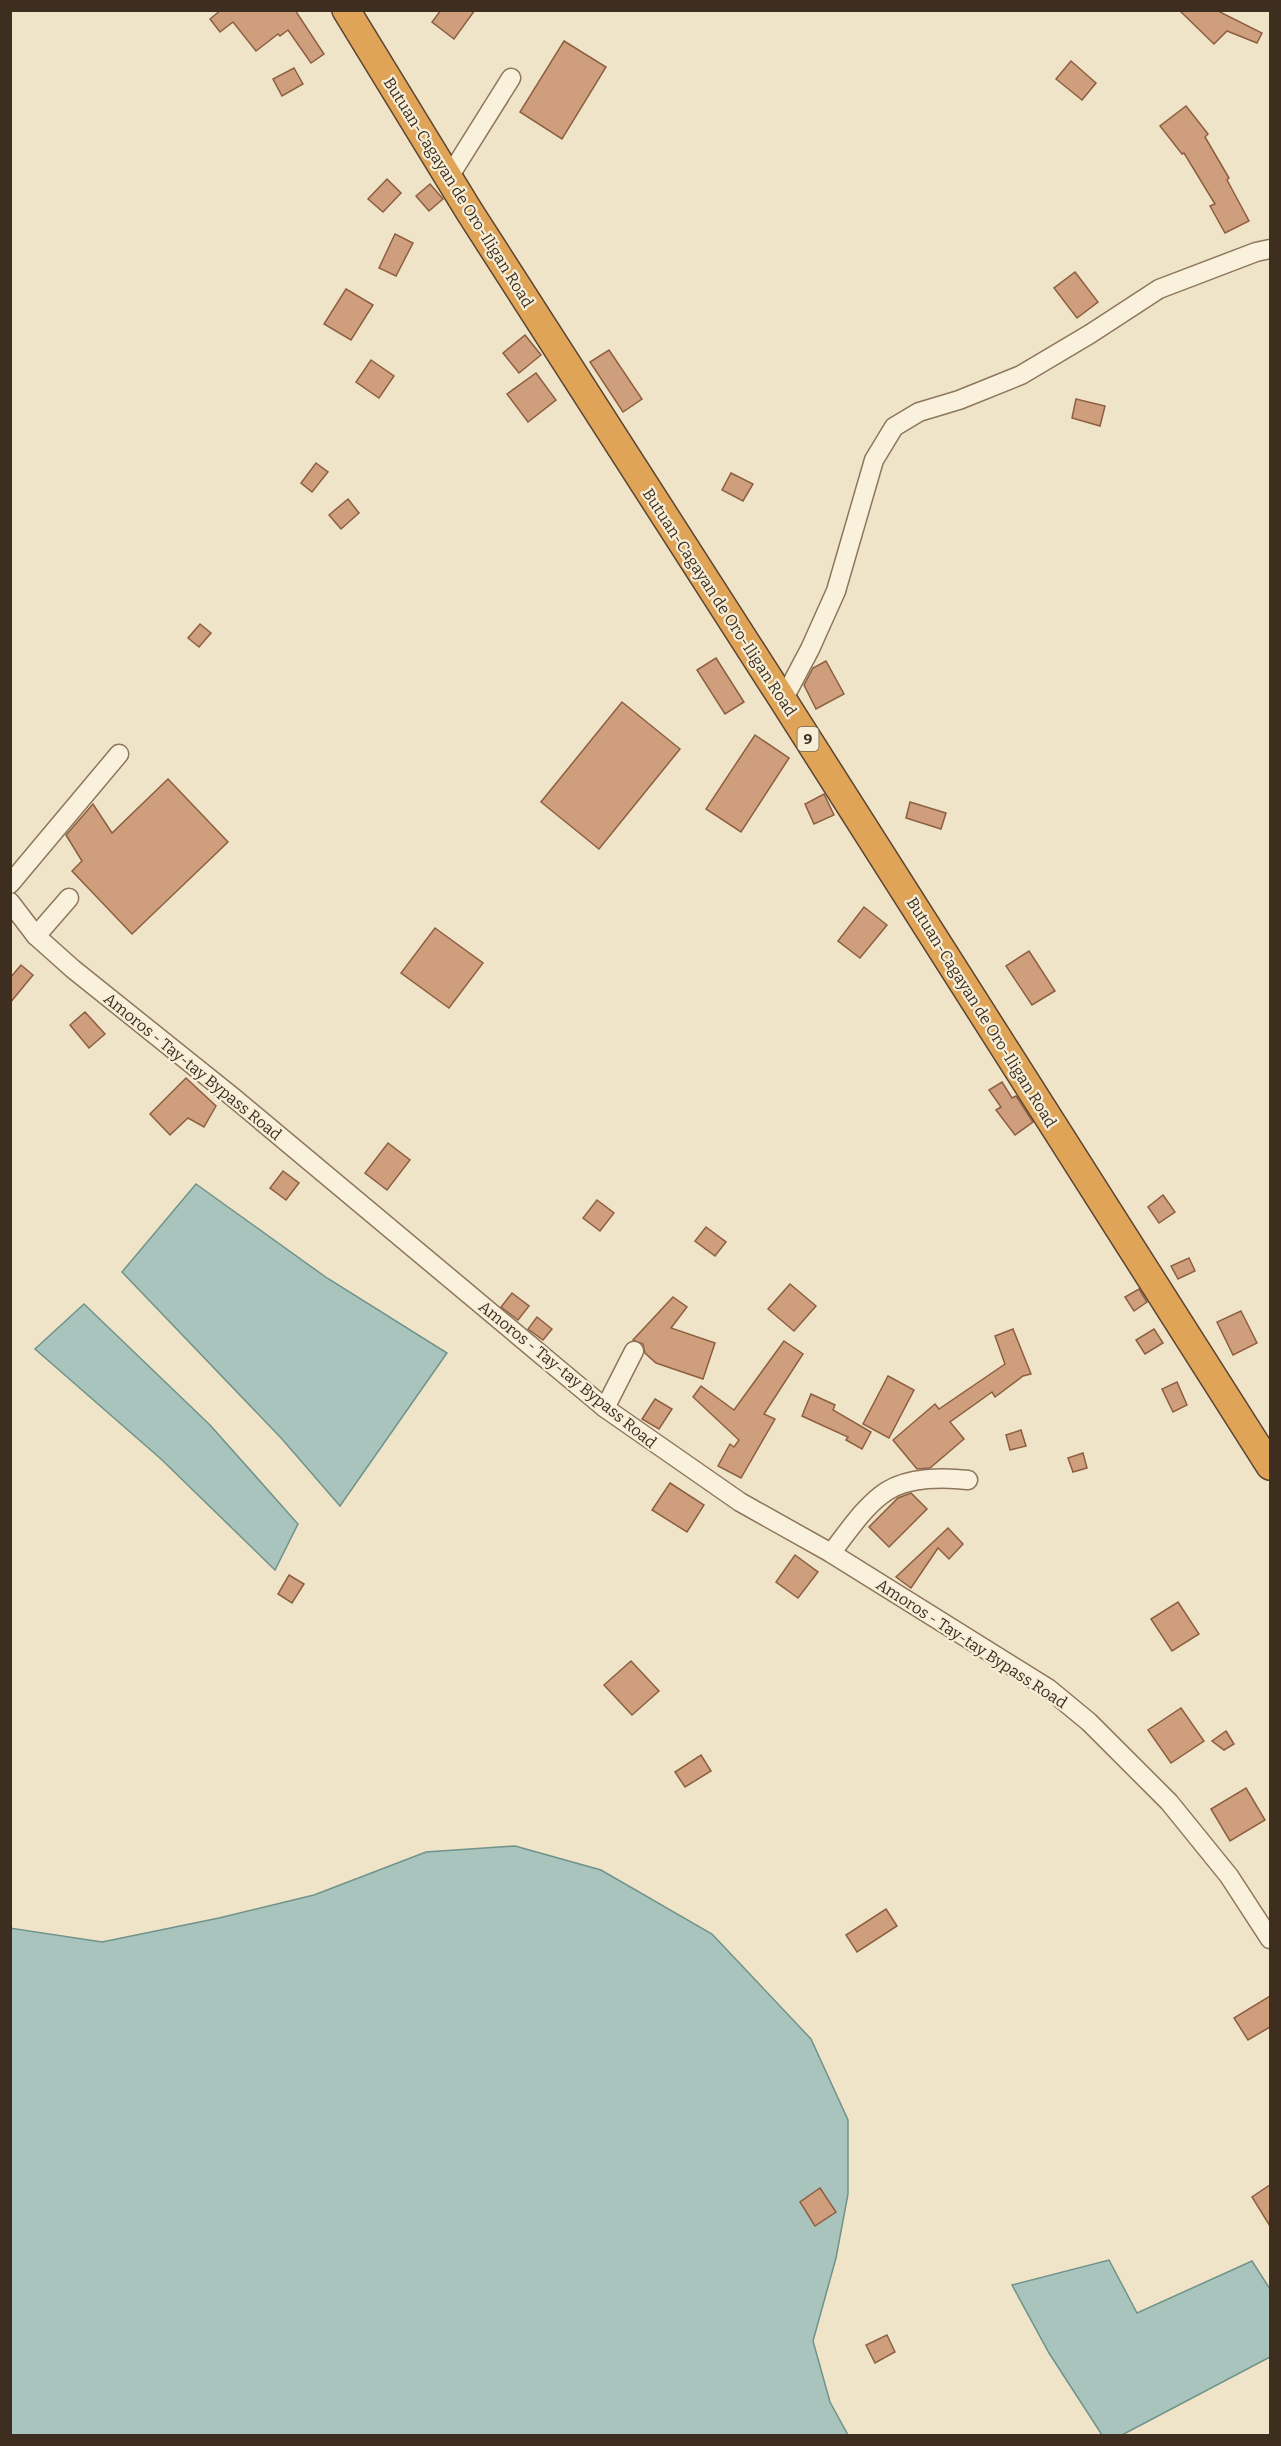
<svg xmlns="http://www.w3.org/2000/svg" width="1281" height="2446" font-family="Bitter,serif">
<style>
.water{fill:#a9c4bc;stroke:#6f938a;stroke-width:1.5}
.building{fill:#cf9f7d;stroke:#8d5f41;stroke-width:1.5}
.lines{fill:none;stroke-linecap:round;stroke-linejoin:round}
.minor-casing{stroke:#8d765c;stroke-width:21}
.highway-casing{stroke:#5b4430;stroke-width:30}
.minor{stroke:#faf1dc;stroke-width:18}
.highway{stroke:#e0a458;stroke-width:27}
.labels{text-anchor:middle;stroke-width:4.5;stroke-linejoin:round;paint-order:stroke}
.shield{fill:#f7eed8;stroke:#756857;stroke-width:1.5}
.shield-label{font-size:15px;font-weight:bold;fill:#3d2e20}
.street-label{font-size:16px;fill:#3d2e20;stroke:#f7eed8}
</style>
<rect width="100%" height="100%" fill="#f0e4c8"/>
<g class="water">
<path d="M196 1184 327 1278 447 1353 340 1506 282 1439 122 1272Z"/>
<path d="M84 1304 210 1425 298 1524 275 1570 161 1459 35 1349Z"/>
<path d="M515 1846 601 1870 712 1934 811 2039 848 2120V2194L836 2258 813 2341 830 2402 848 2435H11L10 1928 102 1942 219 1918 314 1895 426 1852Z"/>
<path d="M1109 2260 1137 2313 1252 2261 1270 2289V2357L1122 2435H1102L1049 2353 1012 2285Z"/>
</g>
<g class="building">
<path d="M221 10H295L324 54 311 63 288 30 280 36 278 34 256 51 233 22 220 32 210 19Z"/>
<path d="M441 10H475L454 39 432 22Z"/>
<path d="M1179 10H1216L1262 33 1257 43 1227 31 1214 44Z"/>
<path d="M564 41 606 67 562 139 520 112Z"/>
<path d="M1071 61 1096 83 1082 100 1056 79Z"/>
<path d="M294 68 303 84 282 96 273 79Z"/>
<path d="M1186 106 1208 134 1205 137 1229 178 1227 180 1249 221 1225 233 1210 206 1215 204 1184 153 1182 154 1160 126Z"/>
<path d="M387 179 401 193 383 212 368 199Z"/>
<path d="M430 184 443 199 429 211 416 196Z"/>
<path d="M395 234 413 243 396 276 379 268Z"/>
<path d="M1075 272 1098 302 1077 318 1054 288Z"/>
<path d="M346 289 373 305 351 340 324 324Z"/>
<path d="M525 335 541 355 519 373 503 353Z"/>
<path d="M609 350 642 399 623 412 590 362Z"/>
<path d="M371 360 394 376 379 398 356 382Z"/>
<path d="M536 373 556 400 528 422 507 394Z"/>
<path d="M1076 399 1105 406 1100 426 1072 418Z"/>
<path d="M316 463 328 472 312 492 301 483Z"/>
<path d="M731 473 753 484 743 501 722 490Z"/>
<path d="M348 499 359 513 341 529 329 515Z"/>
<path d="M200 624 211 633 199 647 188 638Z"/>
<path d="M716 658 744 702 725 714 697 670Z"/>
<path d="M826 661 844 694 816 709 804 685 813 668Z"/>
<path d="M622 702 680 749 599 849 541 802Z"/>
<path d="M755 735 789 758 741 832 706 809Z"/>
<path d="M168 779 228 842 132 934 72 871 82 861 66 835 93 804 112 833Z"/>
<path d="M824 794 834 815 814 824 805 804Z"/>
<path d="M910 802 946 813 941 829 906 818Z"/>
<path d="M864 907 887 925 860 958 838 941Z"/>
<path d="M435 928 483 963 449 1008 401 973Z"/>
<path d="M1029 951 1055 991 1032 1005 1006 966Z"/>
<path d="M21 965 33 975 10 1003V978Z"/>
<path d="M85 1012 105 1034 89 1048 70 1025Z"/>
<path d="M186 1078 216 1106 204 1127 188 1118 170 1135 150 1114Z"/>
<path d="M1002 1082 1012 1098 1016 1096 1033 1122 1015 1135 996 1110 1001 1107 989 1090Z"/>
<path d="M388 1143 410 1160 387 1190 365 1173Z"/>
<path d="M283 1171 299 1183 286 1200 270 1188Z"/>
<path d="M1163 1195 1175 1212 1159 1223 1148 1207Z"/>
<path d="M597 1200 614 1213 600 1231 583 1218Z"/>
<path d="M706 1227 726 1242 715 1256 695 1241Z"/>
<path d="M1189 1258 1195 1271 1178 1279 1171 1266Z"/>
<path d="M790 1284 816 1306 794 1331 768 1309Z"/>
<path d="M1139 1289 1147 1302 1134 1311 1125 1297Z"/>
<path d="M512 1293 529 1306 518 1320 501 1307Z"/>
<path d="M673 1297 687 1307 671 1328 715 1343 703 1379 656 1363 645 1353 643 1344 633 1340Z"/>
<path d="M1241 1311 1257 1343 1233 1355 1217 1322Z"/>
<path d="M537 1317 552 1329 543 1340 528 1329Z"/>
<path d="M1013 1329 1031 1374 1023 1376 995 1397 992 1392 950 1422 964 1439 930 1468 917 1469 893 1440 935 1404 939 1409 1005 1364 995 1336Z"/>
<path d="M1154 1329 1163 1343 1145 1354 1136 1340Z"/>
<path d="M784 1341 803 1354 764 1414 775 1419 741 1478 718 1466 730 1444 734 1447 739 1440 693 1397 701 1386 734 1410Z"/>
<path d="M888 1376 914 1390 889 1438 863 1424Z"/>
<path d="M1177 1382 1187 1405 1173 1412 1162 1389Z"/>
<path d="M811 1394 835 1405 833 1410 871 1432 862 1449 846 1440 848 1437 802 1416Z"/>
<path d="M655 1399 672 1409 659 1429 642 1419Z"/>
<path d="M1021 1430 1026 1446 1010 1450 1006 1435Z"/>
<path d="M1083 1453 1087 1468 1073 1472 1068 1458Z"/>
<path d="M670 1483 704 1505 687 1532 652 1510Z"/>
<path d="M911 1493 927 1509 889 1547 869 1527 898 1498Z"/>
<path d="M948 1528 963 1544 949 1559 938 1548 911 1588 896 1577Z"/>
<path d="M795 1555 818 1572 798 1598 776 1582Z"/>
<path d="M289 1575 304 1584 292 1603 278 1594Z"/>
<path d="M1178 1602 1199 1634 1172 1651 1151 1619Z"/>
<path d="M631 1661 659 1691 632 1715 604 1685Z"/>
<path d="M1181 1708 1204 1741 1171 1763 1148 1730Z"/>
<path d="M1226 1731 1234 1744 1224 1750 1212 1741Z"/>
<path d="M701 1755 711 1771 685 1787 675 1772Z"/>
<path d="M1246 1788 1265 1820 1230 1841 1211 1809Z"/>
<path d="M886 1909 897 1926 857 1952 846 1935Z"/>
<path d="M1270 1996V2027L1248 2040 1234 2018Z"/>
<path d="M1270 2185V2226L1252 2197Z"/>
<path d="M820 2188 836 2212 815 2226 800 2202Z"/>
<path d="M887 2335 895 2352 875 2363 866 2345Z"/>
</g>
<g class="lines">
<defs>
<g id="minor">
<path d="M449 177 511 78"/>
<path d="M783 700 810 649 836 591 874 460 894 427 919 412 959 400 1021 375 1090 334 1159 289 1256 252 1270 249"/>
<path d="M10 884 119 754"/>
<path d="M10 902 36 936 73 969 234 1098 605 1408 740 1502 831 1553 1049 1689 1089 1722 1169 1802 1229 1876 1270 1939"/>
<path d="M36 936 69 898"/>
<path d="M605 1408 634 1351"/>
<path d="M831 1553C848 1532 864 1506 887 1491 909 1477 944 1477 968 1480"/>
</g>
<path id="highway" d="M346 10 469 211 783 700 1270 1466"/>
</defs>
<use href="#minor" class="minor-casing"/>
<use href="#highway" class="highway-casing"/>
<use href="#minor" class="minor"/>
<use href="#highway" class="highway"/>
</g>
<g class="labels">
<rect class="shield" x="797.5" y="727" width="21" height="24" rx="4.5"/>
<g class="shield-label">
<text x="808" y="744">9</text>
</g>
<g class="street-label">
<text transform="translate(459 192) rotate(58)" y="6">Butuan-Cagayan de Oro-Iligan Road</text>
<text transform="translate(720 602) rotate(57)" y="6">Butuan-Cagayan de Oro-Iligan Road</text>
<text transform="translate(982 1012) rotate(58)" y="6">Butuan-Cagayan de Oro-Iligan Road</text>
<text transform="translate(193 1066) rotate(39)" y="6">Amoros - Tay-tay Bypass Road</text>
<text transform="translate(568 1374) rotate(39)" y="6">Amoros - Tay-tay Bypass Road</text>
<text transform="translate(972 1643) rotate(33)" y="6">Amoros - Tay-tay Bypass Road</text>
</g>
</g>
<rect width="1281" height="2446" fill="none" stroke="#3d2e20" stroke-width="24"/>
</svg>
